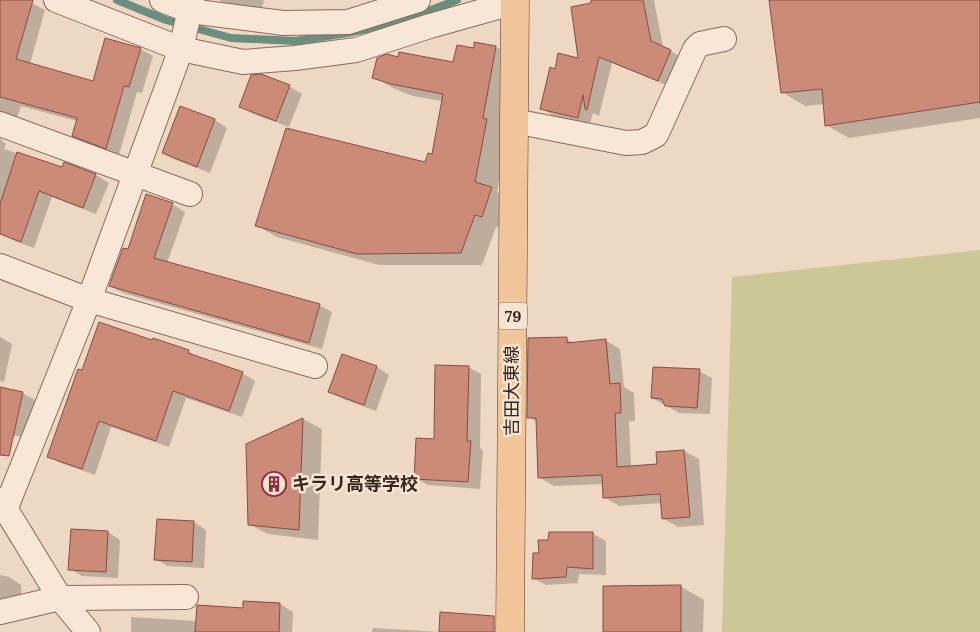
<svg xmlns="http://www.w3.org/2000/svg" width="980" height="632" font-family="Lora,'Noto Sans JP',serif">
<style>
.green{fill:#ccc797}
.shadow{fill:#0003}
.lines{fill:none;stroke-linecap:round;stroke-linejoin:round}
.stream{stroke:#6c8e7f;stroke-width:8}
.building{fill:#cc8a79;stroke:#874d40}
.minor-casing{stroke:#88695a;stroke-width:26}
.major-casing{stroke:#55382e;stroke-width:29}
.minor{stroke:#f8e7d6;stroke-width:24}
.major{stroke:#f1c49a;stroke-width:28}
.labels{text-anchor:middle;stroke-width:5;stroke-linejoin:round;paint-order:stroke}
.shield{fill:#f5e4d2;stroke:#705e54;stroke-width:1}
.shield-label{font-size:16px;font-weight:bold;fill:#37251e}
.street-label{font-size:18px;fill:#37251e;stroke:#f5e4d2}
.poi-label{font-size:18px;font-weight:bold;fill:#37251e;stroke:#f5e4d2;text-anchor:start}
</style>
<rect width="100%" height="100%" fill="#eed8c3"/>
<path class="green" d="M980 250V632H722L732 277Z"/>
<g class="shadow">
<path d="M0 0H22L32 3 45 10 30 64 94 82 140 49 153 56 142 93 137 92 119 155 86 142 73 135 77 121 21 106 17 118 11 117 0 126Z"/>
<path d="M219 0H264L261 11 245 9 226 4Z"/>
<path d="M592 0H654L663 47 683 58 671 87 612 63 599 116 593 113 590 124 554 116 542 109 556 70 579 59 592 4Z"/>
<path d="M770 0H980V118L849 138 826 125 825 104 805 106 782 92Z"/>
<path d="M496 47 517 59 508 132 497 192 512 201 503 228 496 227 482 265H379L277 237 256 225 426 163 433 156 443 101 413 96 395 89 374 77 399 59 454 64 476 50Z"/>
<path d="M289 86 302 94 289 127 253 114 240 106Z"/>
<path d="M181 107 215 120 227 128 210 173 176 160 163 153Z"/>
<path d="M0 137 2 141 6 144 4 149 63 169 65 164 96 175 109 183 96 214 52 197 34 248 17 242 4 235 0 229Z"/>
<path d="M172 204 185 212 167 263 319 305 332 312 322 349 123 293 110 286 129 251Z"/>
<path d="M0 337 12 344 4 382 0 381Z"/>
<path d="M566 339 574 343 605 340 620 349 624 387 634 393 635 421H629L631 467 659 465 684 451 699 459 704 525 678 527 664 519 662 503 619 506 604 497 603 484 554 486 540 478 537 422 529 417Z"/>
<path d="M153 342 188 351 201 359 242 373 255 381 242 417 186 398 169 447 111 427 95 475 61 463 48 456 83 372Z"/>
<path d="M343 356 377 367 389 375 376 411 343 399 330 392Z"/>
<path d="M468 367 481 374 480 448 483 450 480 489 428 485 415 478 435 441Z"/>
<path d="M699 371 712 378 710 414 679 413 652 398Z"/>
<path d="M0 388 22 393 35 400 27 438 0 433Z"/>
<path d="M303 419 322 429 318 540 268 534 249 524 247 445Z"/>
<path d="M194 522 206 530 204 568 168 566 155 559Z"/>
<path d="M108 532 120 540 118 578 82 576 70 569Z"/>
<path d="M593 534 606 541V575L579 574 578 583 546 585 533 578 549 542Z"/>
<path d="M0 575 9 577 21 585 22 601 0 602Z"/>
<path d="M680 586 704 600 703 632H604Z"/>
<path d="M244 602 280 604 293 612 292 632H131V617L197 621 244 609Z"/>
<path d="M373 628 440 632H489H372Z"/>
</g>
<g class="lines">
<path class="stream" d="M117 0 166 20 231 38 296 41 347 33 400 22 457 0"/>
</g>
<g class="building">
<path d="M0 0H33L16 59 93 81 105 38 141 48 129 87 124 86 106 149 72 136 77 118 0 97Z"/>
<path d="M591 0H643L651 41 671 50 658 81 599 57 587 110 585 109 583 95 578 118 540 109 550 67 555 69 558 53 578 58 571 7 591 3Z"/>
<path d="M769 0H980V102L825 126 822 89 781 93Z"/>
<path d="M474 42 496 46 483 118 487 119 475 182 492 187 482 217 475 215 461 253 357 254 255 226 286 128 425 162 428 153 432 154 443 94 391 84 372 78 377 58 387 54 398 57 399 52 453 62 457 45 474 48Z"/>
<path d="M261 74 290 85 276 121 239 107 251 75Z"/>
<path d="M180 106 215 119 197 167 162 153Z"/>
<path d="M17 152 62 167 64 162 96 174 83 208 39 191 21 242 0 234V204Z"/>
<path d="M146 194 173 203 154 258 320 304 309 343 109 286 123 248 128 249Z"/>
<path d="M99 322 152 340 153 338 189 350 188 353 243 372 229 411 173 391 156 441 99 421 82 469 47 457 78 369 82 370Z"/>
<path d="M567 337V343L606 339 610 384 620 383 621 413H615L617 467 657 464 656 452 684 450 690 517 662 519 660 494 603 498 602 475 538 478 536 418H527L528 338Z"/>
<path d="M342 354 377 366 364 405 328 392Z"/>
<path d="M435 365 469 366 467 441H471L468 482 414 479 416 438 434 439Z"/>
<path d="M653 367 700 369 697 408 665 406 662 399 651 398Z"/>
<path d="M0 387 23 392 9 456 0 455Z"/>
<path d="M303 418 299 530 248 525 246 444Z"/>
<path d="M157 519 194 521 192 562 154 560Z"/>
<path d="M71 529 108 531 106 572 68 570Z"/>
<path d="M549 532H593V569L567 567 566 577 532 579 533 553H539L538 540H548Z"/>
<path d="M681 585V632H603V586Z"/>
<path d="M243 601 280 603 279 632H195L197 605 243 608Z"/>
<path d="M440 612 494 616V632H439Z"/>
</g>
<g class="lines">
<defs>
<g id="minor">
<path d="M56 0 181 49 243 62 295 58 356 50 430 26 515 2"/>
<path d="M162 0 190 11 283 23 348 22 418 0"/>
<path d="M514 121 626 143 642 142 656 135 695 49 700 44 724 39"/>
<path d="M0 124 190 194"/>
<path d="M0 266 89 300 315 366"/>
<path d="M0 500 60 598 88 632"/>
<path d="M5 510 89 300 181 49 192 0"/>
<path d="M0 612 60 598 186 597"/>
</g>
<path id="major" d="M510 632 515 0"/>
</defs>
<use href="#minor" class="minor-casing"/>
<use href="#major" class="major-casing"/>
<use href="#minor" class="minor"/>
<use href="#major" class="major"/>
</g>
<defs>
<symbol id="building-ring" viewBox="-11 -11 22 22"><circle r="9.5" fill="#f5e4d2" stroke="#962a41" stroke-width="1.5"/><path d="M-4-6H4V6H1V3H-1V6H-4ZM-2.5-4.3h1.7v1.8h-1.7ZM.8-4.3h1.7v1.8H.8ZM-2.5-1h1.7V.8h-1.7ZM.8-1h1.7V.8H.8Z" fill="#962a41"/></symbol>
</defs>
<g fill-rule="evenodd">
<use href="#building-ring" x="260" y="470" width="28" height="28"/>
</g>
<g class="labels">
<rect class="shield" x="499" y="302.5" width="28" height="27" rx="4"/>
<g class="shield-label">
<text x="513" y="322">79</text>
</g>
<g class="street-label">
<text transform="translate(512 391) rotate(-90)" y="6">吉田大東線</text>
</g>
<g class="poi-label">
<text x="292" y="490">キラリ高等学校</text>
</g>
</g>
</svg>
